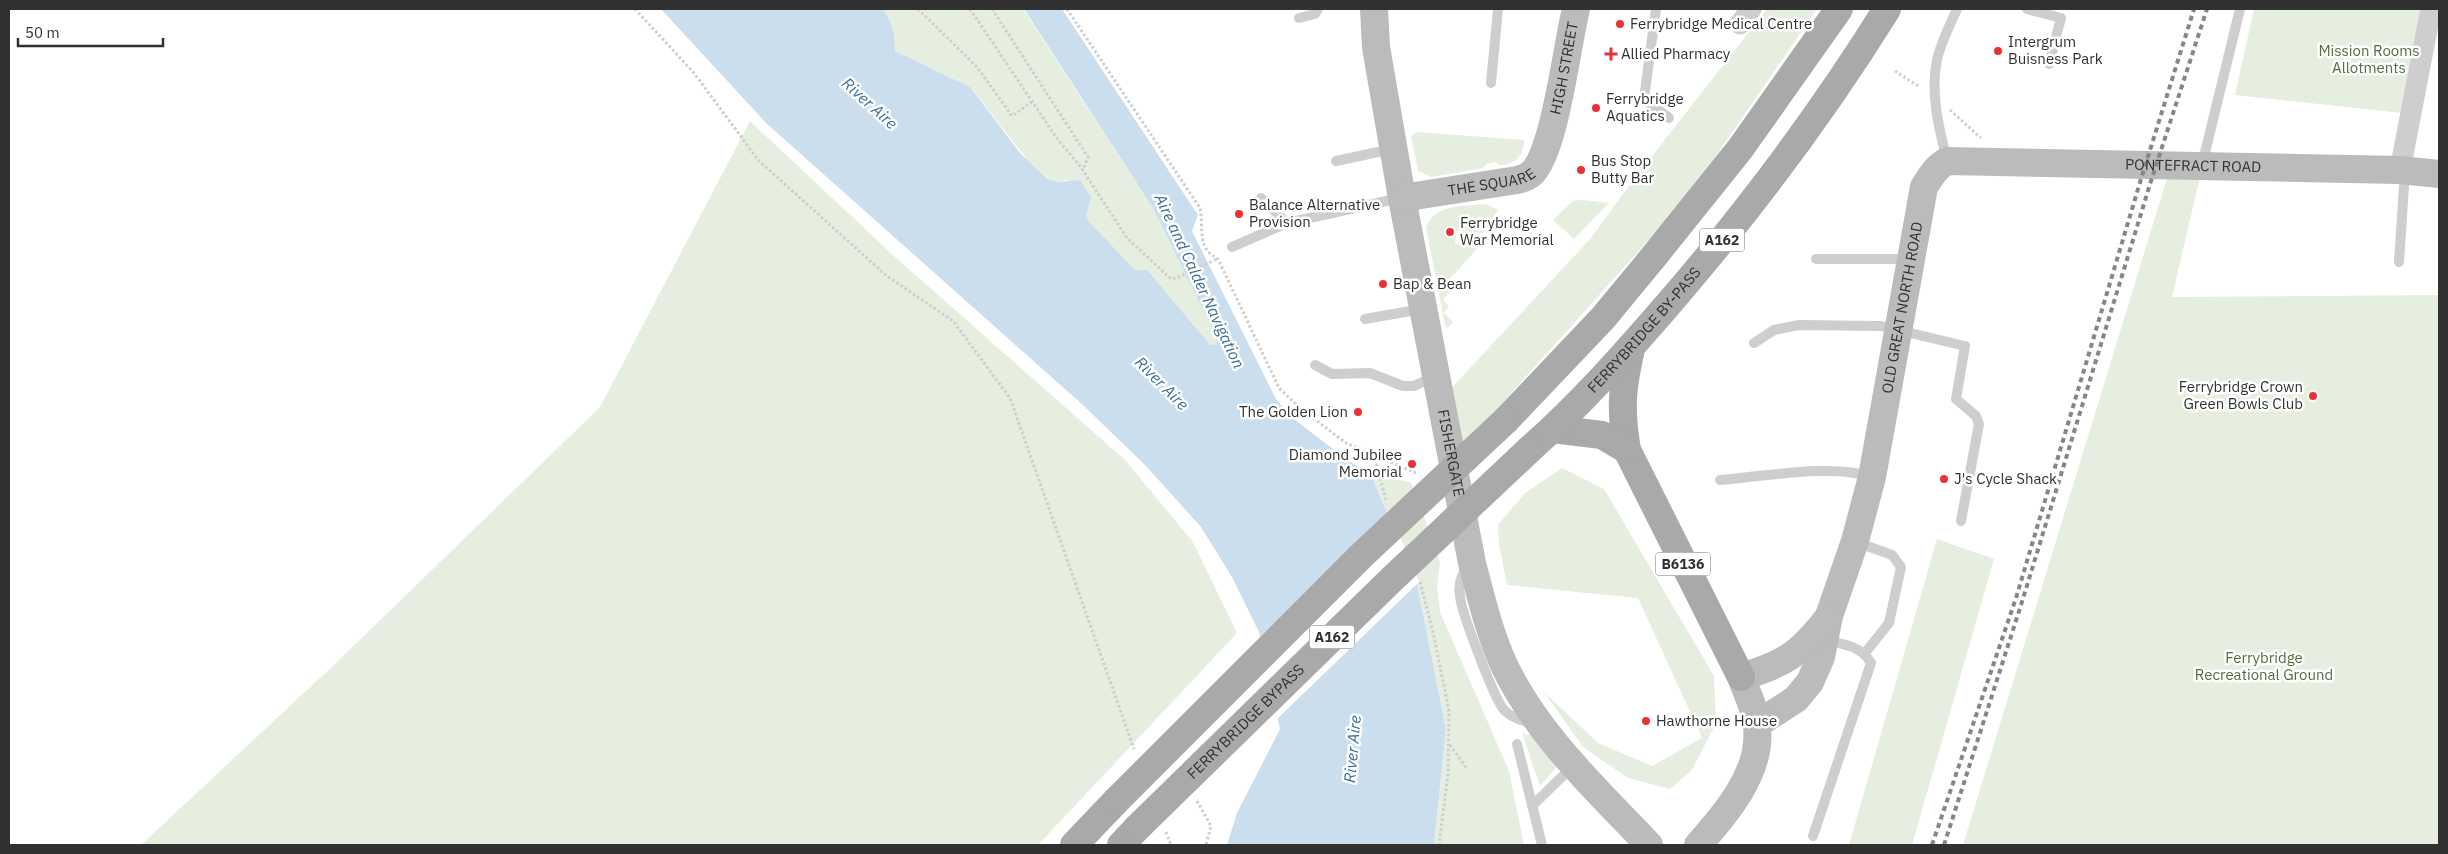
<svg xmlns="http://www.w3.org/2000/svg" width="2448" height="854" font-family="'IBM Plex Sans',sans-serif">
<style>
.green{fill:#e6eedf}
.water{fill:#cbdeee}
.pier{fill:#fff}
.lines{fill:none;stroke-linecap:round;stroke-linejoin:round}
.path{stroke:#cecece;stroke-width:3;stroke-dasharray:2.5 2.5;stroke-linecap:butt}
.lane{stroke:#cecece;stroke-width:10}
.street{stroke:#cecece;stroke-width:21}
.secondary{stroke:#bbb;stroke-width:28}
.primary{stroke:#a9a9a9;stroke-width:28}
.rail{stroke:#868686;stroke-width:4;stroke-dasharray:5 4;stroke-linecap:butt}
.primary-bridge{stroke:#a9a9a9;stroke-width:28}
.poi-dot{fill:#e93235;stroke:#fff;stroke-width:2}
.labels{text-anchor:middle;stroke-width:5;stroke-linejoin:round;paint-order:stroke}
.shield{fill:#fff;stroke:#6f6f6f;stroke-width:1}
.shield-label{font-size:14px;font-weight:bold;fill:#313131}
.poi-label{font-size:15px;fill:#313131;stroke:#fff;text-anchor:start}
.park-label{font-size:15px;fill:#516e3c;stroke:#fff}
.street-label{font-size:15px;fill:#313131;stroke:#fff}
.water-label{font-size:16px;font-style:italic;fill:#3c6e96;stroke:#fff}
</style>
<rect width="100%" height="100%" fill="#fff"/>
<g class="green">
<path d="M883 9H1023L1153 208 1218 340 1215 345H1210L1126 263 1088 222 1086 215 1091 198 1068 180 1058 182 1047 179 1033 167 970 87 895 51C895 34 893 23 883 9Z"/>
<path d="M1767 9H1817L1689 195 1495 411 1463 441 1446 394 1591 238 1631 183Z"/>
<path d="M2254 9H2431L2411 114 2235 95Z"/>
<path d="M750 121 895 257 1125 460 1193 542 1237 633 1038 845H141L338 661 600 407Z"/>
<path d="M1417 132 1524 140C1524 155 1514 166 1499 165L1496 162 1488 163 1483 168 1431 177 1418 171 1411 136Z"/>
<path d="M2168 175 2200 177 2172 297 2439 295V845H1963Z"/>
<path d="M1582 200 1609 203 1574 239 1553 220 1573 201Z"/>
<path d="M1486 204 1498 210 1483 233 1457 231 1455 244 1477 249 1446 283 1452 289 1443 300 1449 306 1444 313 1453 322 1446 329 1426 228C1435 203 1462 207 1486 204Z"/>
<path d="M1562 468 1604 489 1714 676 1716 723 1692 770 1670 789 1628 778 1583 747 1544 692 1598 743 1652 766 1702 738 1638 598 1507 585 1499 544 1498 525 1525 493Z"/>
<path d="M1371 475 1410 482 1414 489 1440 562 1437 585 1440 612 1509 771 1524 845H1434L1446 729 1417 584Z"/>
<path d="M1937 539 1994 559 1912 845H1849Z"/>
<path d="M1538 731 1557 761 1555 769 1540 786 1522 733 1527 735Z"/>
</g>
<path class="water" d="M661 9H883C893 23 895 34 895 51L970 87 1020 153 1047 179 1058 182 1080 180 1091 198 1086 215 1089 222 1135 270H1147L1210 345H1215L1218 340 1153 208 1024 9H1062L1198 215 1192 231 1276 399 1290 416 1346 459 1371 475 1417 584 1446 729 1434 845H1227L1237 813 1280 729 1259 632 1232 577 1201 527 1145 465 1084 406 766 123Z"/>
<path class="pier" d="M1390 512 1419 582 1275 721 1258 639Z"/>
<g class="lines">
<g class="path">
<path d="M635 9 694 73 759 161 887 276 953 321 1010 398 1134 749"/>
<path d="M918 9 977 67 1012 116 1033 101"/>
<path d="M970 9 1058 140 1080 166 1127 238 1171 279 1179 277 1217 259"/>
<path d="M992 9 1088 157 1083 170"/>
<path d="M1067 9 1200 208C1204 228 1196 248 1218 259L1279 388 1300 408 1346 443 1416 473"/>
<path d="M1895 71 1920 87"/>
<path d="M1950 110 1981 138"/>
<path d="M1374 454 1386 500"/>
<path d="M1420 582 1433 632 1449 711 1448 775 1439 845"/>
<path d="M1450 745 1467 769"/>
<path d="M1197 801 1211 826 1206 845"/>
<path d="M1166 832 1171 845"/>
</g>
<g class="lane">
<path d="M1656 9 1644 99 1669 118"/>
<path d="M2027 9 2061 18 2049 64"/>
<path d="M1299 18 1315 14 1318 9"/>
<path d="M1491 83 1498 9"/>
<path d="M1947 160C1939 129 1930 92 1937 60 1941 42 1950 25 1957 9"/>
<path d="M1336 161 1392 149"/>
<path d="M2202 165 2240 9"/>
<path d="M1261 198 1287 223"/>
<path d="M1232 247 1287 223 1400 198"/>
<path d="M1816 259H1909"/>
<path d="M2399 262 2405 171"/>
<path d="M1365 319 1422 309"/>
<path d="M1754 343 1774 330 1799 325 1881 326 1965 346 1956 399 1976 416 1979 424 1961 521"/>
<path d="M1315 365 1332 374 1370 373 1403 386H1414L1435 376"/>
<path d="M1720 480C1761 477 1834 463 1871 477"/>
<path d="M1856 542 1892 555 1901 567 1889 623 1865 653"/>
<path d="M1468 567C1461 575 1458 585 1460 596 1461 612 1495 700 1504 710 1512 718 1522 721 1532 723"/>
<path d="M1517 744 1542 845"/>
<path d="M1532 806 1573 766"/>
<path d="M1813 836 1871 663C1861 646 1844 644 1825 640"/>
</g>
<g class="street">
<path d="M1740 24 1751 9"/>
<path d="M2400 170 2431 9"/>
</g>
<g class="secondary">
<path id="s1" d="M1374 9 1376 47 1402 198 1472 563C1481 597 1489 632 1504 665 1537 735 1597 790 1649 845"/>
<path id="s2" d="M1402 198 1517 180C1521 179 1527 177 1531 174 1555 153 1567 44 1576 9"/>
<path id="s3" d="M1757 724 1796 699 1810 682 1821 657 1829 616 1855 541 1872 477 1924 187C1931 176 1936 167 1947 161L2400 170 2439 174"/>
<path d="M1698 845C1725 815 1762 772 1757 728 1756 711 1747 693 1741 677 1784 664 1799 655 1827 619"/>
</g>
<g class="primary">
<path d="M1631 349C1622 389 1620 408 1627 450L1741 677"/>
<path d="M1506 420 1603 318 1655 255 1740 149 1839 9"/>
<path d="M1552 429 1602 435 1627 450"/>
<path id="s4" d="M1530 449C1581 404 1627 352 1671 301 1751 208 1823 112 1887 9"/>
<path d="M1074 845 1116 801"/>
<path d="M1121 845 1137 828"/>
</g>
<g class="rail">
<path d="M1932 845 2016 598 2141 179 2194 9"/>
<path d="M1944 845 2021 605 2151 181 2207 9"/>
</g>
<g class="primary-bridge">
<path d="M1116 801 1362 555 1506 420"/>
<path id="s5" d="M1137 828 1391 580 1530 449"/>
</g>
</g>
<g class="poi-dot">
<circle cx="1620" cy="24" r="5"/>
<circle cx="1998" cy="51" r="5"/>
<path d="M1608.5 46.5h5v5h5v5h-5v5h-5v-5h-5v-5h5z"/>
<circle cx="1596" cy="108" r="5"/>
<circle cx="1581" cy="170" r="5"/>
<circle cx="1239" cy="214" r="5"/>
<circle cx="1450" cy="232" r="5"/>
<circle cx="1383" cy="284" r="5"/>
<circle cx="2313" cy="396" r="5"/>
<circle cx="1358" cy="412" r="5"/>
<circle cx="1412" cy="464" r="5"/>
<circle cx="1944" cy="479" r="5"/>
<circle cx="1646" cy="721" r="5"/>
</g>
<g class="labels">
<g class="shield">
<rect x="1699.5" y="228.5" width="45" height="23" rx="4"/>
<rect x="1655.5" y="552.5" width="55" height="23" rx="4"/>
<rect x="1309.5" y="625.5" width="45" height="23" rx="4"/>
</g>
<g class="shield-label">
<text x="1722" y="245">A162</text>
<text x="1683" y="569">B6136</text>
<text x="1332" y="642">A162</text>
</g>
<g class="poi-label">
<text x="1630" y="29">Ferrybridge Medical Centre</text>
<text x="2008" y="47">Intergrum<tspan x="2008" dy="17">Buisness Park</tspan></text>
<text x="1621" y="59">Allied Pharmacy</text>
<text x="1606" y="104">Ferrybridge<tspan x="1606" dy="17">Aquatics</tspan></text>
<text x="1591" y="166">Bus Stop<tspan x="1591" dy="17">Butty Bar</tspan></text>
<text x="1249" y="210">Balance Alternative<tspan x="1249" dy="17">Provision</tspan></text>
<text x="1460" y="228">Ferrybridge<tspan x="1460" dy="17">War Memorial</tspan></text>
<text x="1393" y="289">Bap &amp; Bean</text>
<text x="2303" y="392" text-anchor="end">Ferrybridge Crown<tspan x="2303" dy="17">Green Bowls Club</tspan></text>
<text x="1348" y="417" text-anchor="end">The Golden Lion</text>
<text x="1402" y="460" text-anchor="end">Diamond Jubilee<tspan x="1402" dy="17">Memorial</tspan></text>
<text x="1954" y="484">J's Cycle Shack</text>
<text x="1656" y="726">Hawthorne House</text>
</g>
<g class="park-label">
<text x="2369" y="56">Mission Rooms<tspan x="2369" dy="17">Allotments</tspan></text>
<text x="2264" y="663">Ferrybridge<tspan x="2264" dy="17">Recreational Ground</tspan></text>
</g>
<g class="street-label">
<text dy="5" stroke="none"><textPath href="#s2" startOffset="244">HIGH STREET</textPath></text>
<text dy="5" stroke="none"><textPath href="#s3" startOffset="859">PONTEFRACT ROAD</textPath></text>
<text dy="5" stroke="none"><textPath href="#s2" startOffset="91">THE SQUARE</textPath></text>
<text dy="5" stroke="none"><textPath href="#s3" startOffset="455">OLD GREAT NORTH ROAD</textPath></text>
<text dy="5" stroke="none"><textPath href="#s4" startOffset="165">FERRYBRIDGE BY-PASS</textPath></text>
<text dy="5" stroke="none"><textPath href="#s1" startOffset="451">FISHERGATE</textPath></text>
<text dy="5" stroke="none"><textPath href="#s5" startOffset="152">FERRYBRIDGE BYPASS</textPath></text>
</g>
<g class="water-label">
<text transform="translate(870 103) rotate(42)" y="6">River Aire</text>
<text transform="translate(1200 281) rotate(65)" y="6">Aire and Calder Navigation</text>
<text transform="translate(1162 383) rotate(45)" y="6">River Aire</text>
<text transform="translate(1352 749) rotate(-85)" y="6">River Aire</text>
</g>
</g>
<rect width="2448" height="854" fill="none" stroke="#313131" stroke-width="20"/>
<path d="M18 38v8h145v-8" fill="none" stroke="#313131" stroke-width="2.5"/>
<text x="25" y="38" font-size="15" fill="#313131" stroke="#ffffff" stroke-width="4" paint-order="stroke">50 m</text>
</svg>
